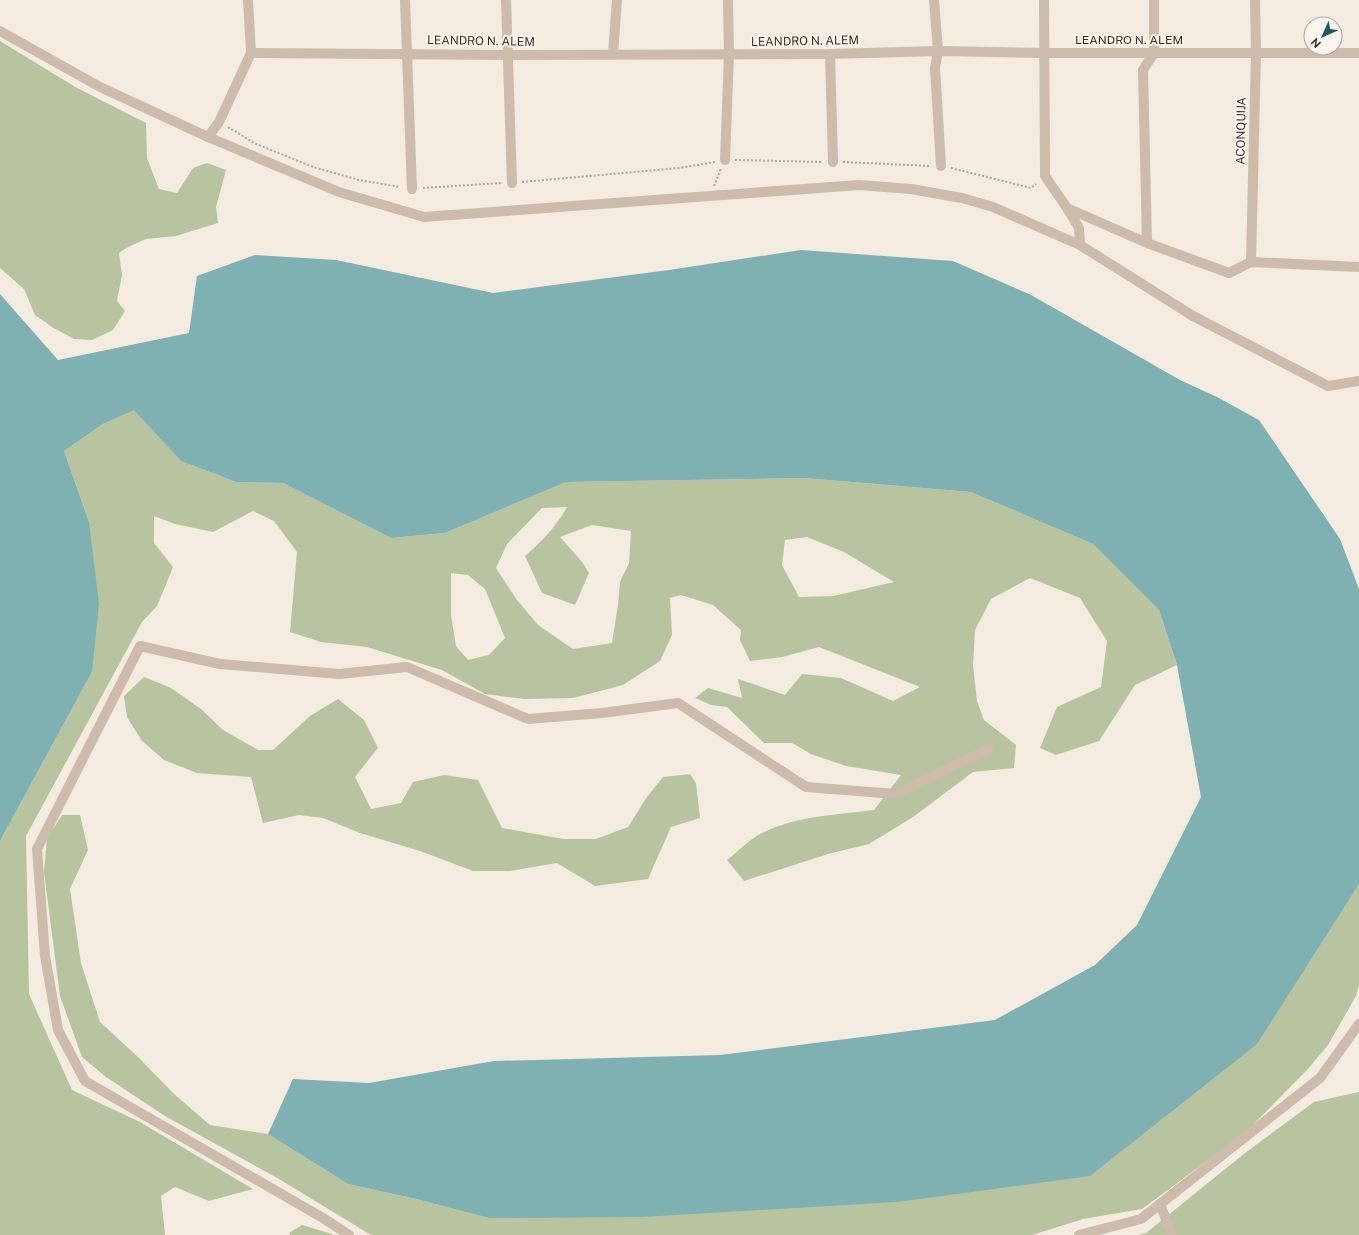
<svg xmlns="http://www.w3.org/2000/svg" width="1359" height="1235" font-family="'Public Sans',sans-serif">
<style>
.green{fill:#b8c4a0;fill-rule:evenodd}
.water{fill:#7fb0b2}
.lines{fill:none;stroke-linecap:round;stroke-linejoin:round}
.path{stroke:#b9a596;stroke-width:2;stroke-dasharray:2 2;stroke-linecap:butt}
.minor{stroke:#cdbbac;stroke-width:10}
.labels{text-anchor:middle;stroke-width:4;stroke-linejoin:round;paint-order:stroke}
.street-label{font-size:12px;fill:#3b302b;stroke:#fbf5ee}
</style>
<rect width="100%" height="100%" fill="#f4ebe1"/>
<g class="green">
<path d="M0 41 77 88 146 123 147 158 159 189 177 193 193 168 207 163 226 170 216 207 218 223 176 236 146 239 126 248 119 253 122 275 117 301 125 311 113 330 92 340 74 339 52 327 35 315 24 289 0 268Z"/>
<path d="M135 409 181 461 236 482 283 483 391 538 445 533 566 482 804 478 971 492 1093 544 1159 610 1177 665 1135 685 1099 741 1056 755 1040 748 1057 707 1101 687 1107 641 1080 598 1030 578 991 599 975 630 973 666 977 701 984 720 1016 745 1014 768 973 772 913 817 869 844 828 854 744 881 727 860C737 852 747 842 758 835 793 816 835 815 874 810L901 775 846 766 811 754 792 743H764L727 707 711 705 695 698 708 688 742 698 738 679 785 695 802 674 841 678 893 701 920 687 819 647 782 657 750 661 740 640 741 630 713 605 681 595 670 598 672 635 660 661 623 685 573 698 525 699 485 694 442 670 367 647 321 642 290 632 297 552 274 521 253 511 213 532 175 524 154 516V543L173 567 157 606 142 622 26 836 29 994 72 1090 140 1122 253 1189 209 1201 175 1187 161 1196 165 1235H0V841L92 672 89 522 64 451 103 424ZM567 507C556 527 541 542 525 556L542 593 575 605 589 573 583 563 560 537 592 525 631 531 629 563 620 582 618 605 612 643 573 649 538 625 517 600 496 568 507 544 542 508ZM807 537 844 552 894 582 833 596 799 597 782 565 785 540ZM451 573 468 575 485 589 505 638 489 655 468 660 456 646 451 615Z"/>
<path d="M144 677 171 688 201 709 223 730 258 750H273L310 716 338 699 364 720 378 748 355 777 371 809 401 803 413 782 444 775 478 780 502 828 563 839H596L628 827 647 797 663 777 690 774 696 783 700 818 671 827 648 879 595 886 557 863 510 871H473L420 851 360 833 323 818 299 815 263 823 251 777 197 773 164 760 142 741 127 717 124 696Z"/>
<path d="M62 815H80L88 850 70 889 81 963 100 1022 139 1058 174 1094 210 1125 268 1134 348 1184 416 1199 489 1218 1344 907 1359 884V985L1356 996 1328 1045 1307 1070 1246 1132 1142 1209 1083 1219 1032 1235H371L279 1179 165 1116 106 1077 82 1057 60 996 44 872 47 838Z"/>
<path d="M1359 1092V1235H1138L1146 1233 1245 1153 1314 1102Z"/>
<path d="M302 1225 332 1234 333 1235H290L289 1233Z"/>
</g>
<path class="water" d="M801 250 953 261 1031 295 1180 380 1217 397 1259 420 1340 539 1359 589V884L1257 1044 1090 1176 897 1202 642 1217 489 1218 416 1199 348 1184 268 1134 293 1079 369 1083 494 1061 720 1055 995 1020 1095 965 1137 925 1201 797 1177 665 1159 610 1093 544 971 492 804 478 566 482 445 533 391 538 283 483 236 482 181 461 134 410 103 424 64 451 89 522 99 604 92 672 0 841V294L58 360 189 333 197 276 255 255 336 260 493 293 669 270Z"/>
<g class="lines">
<g class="path">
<path d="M228 127 254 143 313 167 359 180 400 187"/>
<path d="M735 160 823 162"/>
<path d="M843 162 931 166"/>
<path d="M951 168 1031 188 1036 184"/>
<path d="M522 182 679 168 715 162"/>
<path d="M714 186 721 169"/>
<path d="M423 188 502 183"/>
</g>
<g class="minor">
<path d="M405 0 412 189"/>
<path d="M506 0 512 183"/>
<path d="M934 0 938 51 935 68 941 166"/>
<path d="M1044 0 1045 176 1067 208 1079 228 1080 245"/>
<path d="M0 31 100 87 208 137 339 192 424 217 859 185 911 189 962 198 993 207 1080 245 1193 316 1328 386 1359 381"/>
<path d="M251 53 507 55 830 54 938 51 1045 53H1359"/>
<path d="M613 54 617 0"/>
<path d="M830 54 833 162"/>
<path d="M208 137 219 122 251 53 248 0"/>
<path d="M725 160 729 54 728 0"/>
<path d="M1067 208 1147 243 1229 273 1251 262 1359 267"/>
<path d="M1147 243 1143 70 1154 53V0"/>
<path d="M1251 262 1256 53 1255 0"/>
<path d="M1160 1204 1172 1235"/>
<path d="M349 1235 323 1218 85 1081 58 1030 45 956 37 849 140 646 220 664 339 674 407 667 528 719 602 713 678 703 806 787 896 794 989 749"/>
<path d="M1079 1235 1141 1219 1320 1078 1359 1024"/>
</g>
</g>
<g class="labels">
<g class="street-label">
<text x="1129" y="44">LEANDRO N. ALEM</text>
<text transform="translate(481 41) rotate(1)" y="4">LEANDRO N. ALEM</text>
<text transform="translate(805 41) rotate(-1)" y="4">LEANDRO N. ALEM</text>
<text transform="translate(1241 131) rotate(-89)" y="4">ACONQUIJA</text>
</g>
</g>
<g transform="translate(1323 36) rotate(225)"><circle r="19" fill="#fbf5ee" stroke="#aea6a0"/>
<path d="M0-3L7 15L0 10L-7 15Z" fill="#1f5a5e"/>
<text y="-6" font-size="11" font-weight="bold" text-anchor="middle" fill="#3b302b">N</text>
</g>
</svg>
